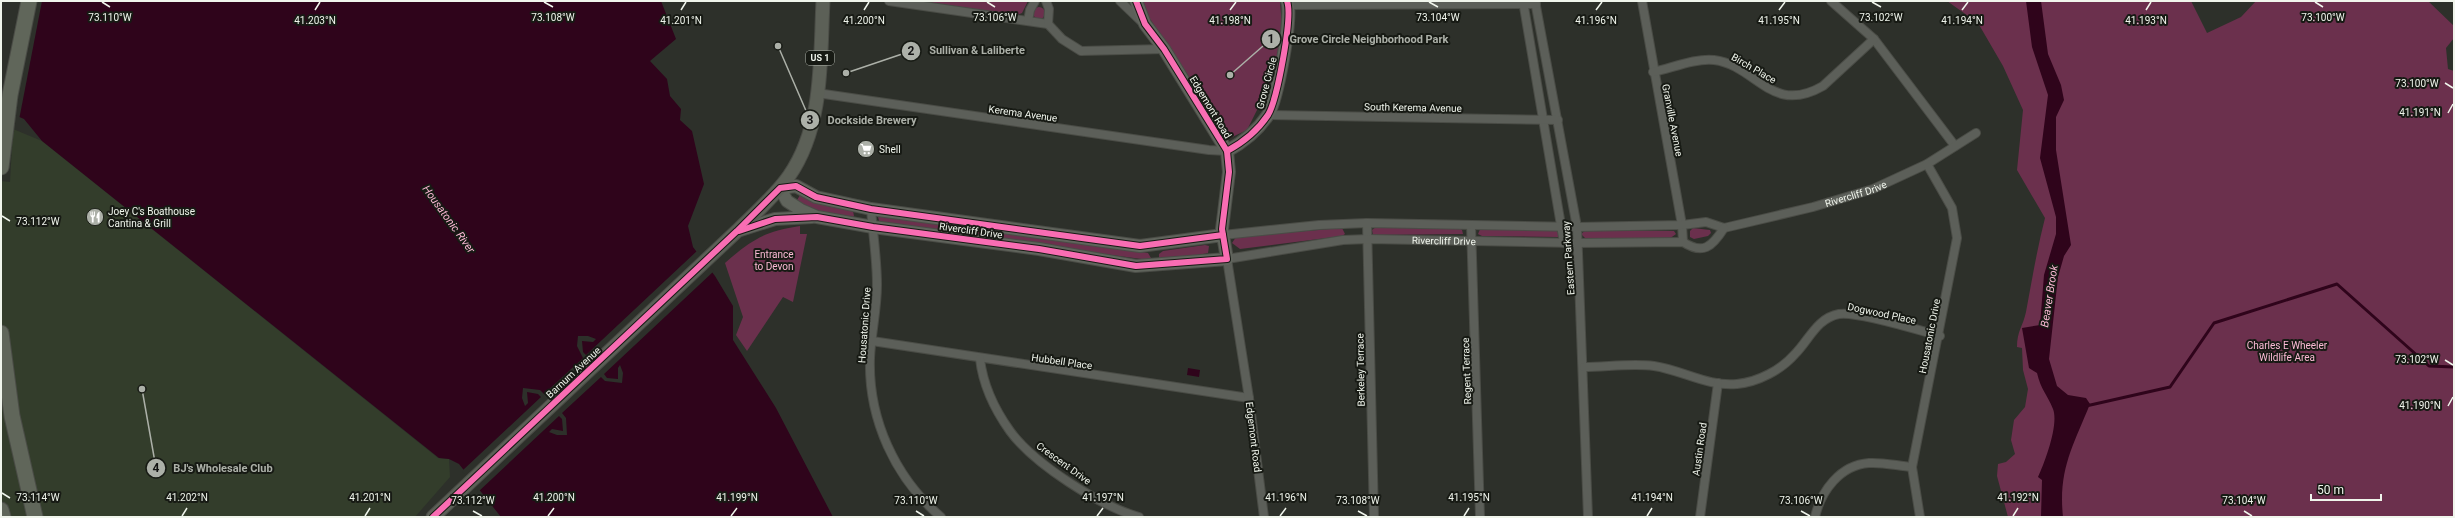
<svg xmlns="http://www.w3.org/2000/svg" width="2455" height="518" font-family="Roboto,sans-serif">
<style>
.built{fill:#333d2b}
.green{fill:#6b304d}
.water{fill:#2f041b}
.pier{fill:#2d302a}
.lines{fill:none;stroke-linecap:round;stroke-linejoin:round}
.stream{stroke:#2f041b;stroke-width:3}
.street-casing{stroke:#4a4c46;stroke-width:10}
.secondary-casing{stroke:#4a4c46;stroke-width:14}
.primary-casing{stroke:#4a4c46;stroke-width:15}
.highway-casing{stroke:#4a4c46;stroke-width:17}
.street{stroke:#5c5f59;stroke-width:8}
.secondary{stroke:#60645c;stroke-width:12}
.primary{stroke:#5c6057;stroke-width:13}
.highway{stroke:#60665a;stroke-width:15}
.cycleway-casing{stroke:#171a14;stroke-width:8}
.cycleway{stroke:#f96db3;stroke-width:6}
.ticks{fill:none;stroke:#f0f5ec;stroke-width:1.5}
.labels{text-anchor:middle;stroke-width:4;stroke-linejoin:round;paint-order:stroke}
.shield{fill:#171a14;stroke:#afb3ab;stroke-width:1}
.shield-label{font-size:9px;font-weight:bold;fill:#f0f5ec}
.street-label{font-size:10px;fill:#f0f5ec;stroke:#171a14}
.poi-label{font-size:10px;fill:#f0f5ec;stroke:#171a14;text-anchor:start}
.park-label{font-size:10px;fill:#fcbad5;stroke:#171a14}
.water-label{font-size:11px;font-style:italic;fill:#fab8d4;stroke:#171a14}
.ticks-label{font-size:10px;text-anchor:middle;fill:#f0f5ec;stroke:#171a14;stroke-width:4;stroke-linejoin:round;paint-order:stroke}
.leader{fill:none;stroke:#acb0a8;stroke-width:1.5}
.callout-dot{fill:#acb0a8;stroke:#171a14;stroke-width:1.5}
.mark-label{font-size:12px;text-anchor:middle;font-weight:bold;fill:#111}
.callout-label{font-size:11px;text-anchor:middle;font-weight:bold;fill:#acb0a8;stroke:#171a14;stroke-width:4;stroke-linejoin:round;paint-order:stroke}
</style>
<rect width="100%" height="100%" fill="#2d302a"/>
<path class="built" d="M13 129 42 141 438 458 449 459 450 477 415 517H1V181L10 182Z"/>
<g class="green">
<path d="M920 1H1028L1022 13 1017 15Z"/>
<path d="M1143 1H1280L1282 26 1280 54 1271 82 1247 130 1230 138 1224 135 1196 87 1150 19Z"/>
<path d="M1947 1H2191L2207 33 2241 17 2256 1H2428L2454 26V38L2446 48 2448 69 2454 71V517H2008L1997 476 1998 464 2006 462 2015 454 2011 440 2014 420 2025 407 2028 389 2023 370 2022 348 2017 347C2017 331 2023 326 2026 312 2032 280 2037 249 2045 218L2017 170 2023 110 2003 66 1978 23Z"/>
<circle cx="1039" cy="13" r="6"/>
<path d="M800 195 823 205 853 211 854 216 852 218 815 211 796 202Z"/>
<path d="M882 214 1148 253 1151 258 1149 260 880 224 878 217Z"/>
<path d="M800 226V234H807L793 302 783 297 747 351 736 335 743 317 725 263C751 240 765 231 800 226Z"/>
<path d="M1376 227H1458L1462 230 1463 234 1373 235 1372 230Z"/>
<path d="M1481 227 1559 230 1561 235 1558 237 1482 236 1478 234Z"/>
<path d="M1342 228 1345 234 1342 236 1240 249 1232 243 1236 237Z"/>
<path d="M1693 228 1710 230 1711 233 1708 236 1694 239 1690 237V231Z"/>
<path d="M1586 230 1674 231 1676 234 1669 239 1585 238 1581 234Z"/>
<path d="M1205 245 1209 246 1208 253 1162 262 1159 259V254L1163 251Z"/>
</g>
<g class="water">
<path d="M1 1H661L676 39 650 61 667 79 670 96 681 109 680 120 692 131 704 184 688 226 693 247 715 276 733 306V340L776 408 833 517H501L459 464 449 459 439 458 42 141 24 119 1 109Z"/>
<path d="M2026 1H2041L2048 54 2061 85 2064 100 2056 117V150L2071 245 2064 256 2058 277 2049 359 2057 386 2068 395 2086 398 2090 404C2073 446 2058 470 2063 517H2041L2042 480 2038 477C2045 462 2059 424 2053 409 2047 394 2041 390 2037 373L2029 368 2022 328 2040 325 2044 275 2056 234V217L2040 158 2048 95 2032 47Z"/>
<path d="M1188 368 1200 370 1199 377 1187 375Z"/>
</g>
<g class="pier">
<path d="M1 1H42L19 120 1 111Z"/>
<path d="M698 250 714 271 604 374 607 378 618 379V368L620 365 623 373 622 383 605 381 601 377 562 413 566 418 567 435H557L549 432 552 429 563 431 562 419 559 416 478 492 462 471 541 397 538 394 527 392 528 403 525 406 522 398 523 388 540 390 544 394 583 358 577 346 578 336H588L596 339 593 342 582 341 583 352 586 355Z"/>
</g>
<g class="lines">
<path class="stream" d="M2086 406 2170 387 2214 323 2337 284 2429 366 2454 367"/>
<defs>
<g id="street">
<path d="M889 1 1048 24 1062 39 1081 51 1164 49"/>
<path d="M1046 1 1049 9 1048 24"/>
<path d="M1120 1 1143 23"/>
<path d="M1523 1 1564 243"/>
<path d="M1535 1 1577 227 1588 517"/>
<path d="M1642 1 1682 225 1683 242"/>
<path d="M1831 1 1874 39 1955 146"/>
<path d="M1289 5 1536 4"/>
<path d="M1028 21 1030 10 1035 1"/>
<path d="M1653 72C1672 68 1695 58 1714 60 1756 65 1771 116 1823 86L1874 39"/>
<path d="M817 93 1209 150 1227 151"/>
<path d="M1268 115 1558 120"/>
<path d="M871 209C873 234 877 260 877 285 877 310 871 334 870 358 868 419 895 478 941 517"/>
<path d="M1367 223 1374 517"/>
<path d="M1471 225 1480 517"/>
<path id="s1" d="M1223 235 1319 225 1367 223 1577 227 1682 225 1706 222 1724 228 1813 207 1873 189 1927 164 1976 133"/>
<path d="M872 341 1249 398"/>
<path d="M980 359C983 385 995 410 1010 431 1034 464 1100 506 1139 517"/>
<path d="M1584 367C1606 367 1632 363 1654 366 1682 370 1708 387 1737 384 1758 382 1781 370 1795 354 1809 340 1817 318 1839 314 1858 311 1918 330 1940 336"/>
<path id="s2" d="M1264 517 1249 398 1227 259 1343 240 1368 239 1578 243 1683 242C1703 255 1712 247 1724 228"/>
<path d="M1700 517 1718 383"/>
<path d="M1815 517C1821 491 1840 465 1869 463 1883 462 1898 466 1912 467"/>
<path d="M1920 517 1912 467 1957 238 1952 208 1927 164"/>
</g>
<g id="secondary">
<path d="M1136 1 1145 24 1164 49 1227 151 1229 172 1222 229 1227 259 1136 266 1039 249 873 227 817 217 801 210 787 201 780 188 796 186 816 197 871 209 1140 246 1223 235"/>
<path d="M1227 151C1242 143 1258 130 1268 115 1277 100 1293 17 1287 1"/>
<path d="M737 231 775 219 812 217"/>
</g>
<path id="primary" d="M433 517 737 231C755 213 775 196 789 176 824 126 820 58 823 1"/>
<g id="highway">
<path d="M1 167 10 95 29 1"/>
<path d="M1 333 12 416 35 517"/>
<path d="M1 510 3 517"/>
</g>
</defs>
<use href="#street" class="street-casing"/>
<use href="#secondary" class="secondary-casing"/>
<use href="#primary" class="primary-casing"/>
<use href="#highway" class="highway-casing"/>
<use href="#street" class="street"/>
<use href="#secondary" class="secondary"/>
<use href="#primary" class="primary"/>
<use href="#highway" class="highway"/>
<defs>
<g id="cycleway">
<path d="M1227 151C1242 143 1258 130 1268 115 1277 100 1293 17 1287 1"/>
<path d="M739 231 775 219 817 217 873 227 1039 249 1136 266 1227 259 1222 229 1229 172 1227 151 1164 49 1145 24 1136 1"/>
<path d="M433 517 737 231 780 188 796 186 816 197 871 209 1140 246 1223 235"/>
</g>
</defs>
<use href="#cycleway" class="cycleway-casing"/>
<use href="#cycleway" class="cycleway"/>
</g>
<path class="ticks" d="M102 2 110 7M544 2 553 7M987 2 995 7M1429 2 1438 7M1872 2 1881 7M2315 2 2323 7M315 10 320 2M681 10 686 2M864 10 869 2M1230 10 1236 2M1596 10 1602 2M1779 10 1785 2M1962 10 1968 2M2146 10 2151 2M2445 83 2453 88M2448 113 2453 104M2 216 10 221M2445 360 2453 365M2448 406 2453 397M2 493 10 498M473 511 482 516M916 511 924 516M1358 511 1367 516M1801 511 1810 516M2244 511 2252 516M182 516 187 508M365 516 370 508M548 516 554 508M731 516 737 508M1097 516 1103 508M1280 516 1286 508M1464 516 1469 508M1647 516 1652 508M2013 516 2018 508"/>
<defs>
<symbol id="supermarket-disc" viewBox="-11 -11 22 22"><circle r="9.5" fill="#acb0a8" stroke="#171a14"/><path d="M-6-5.5h2.5l.6 2H6L4.5 2H-2.5L-4.4-4H-6ZM-1.5 3.2a1.3 1.3 0 1 0 .1 0ZM3 3.2a1.3 1.3 0 1 0 .1 0Z" fill="#fff"/></symbol>
<symbol id="restaurant-disc" viewBox="-11 -11 22 22"><circle r="9.5" fill="#acb0a8" stroke="#171a14"/><path d="M-5-6h1v4h1v-4h1v4h1v-4h1v5L-1.5 .5V6h-2V.5L-5-1ZM5-6V6H3V1.5H1.5Q1.5-4 5-6Z" fill="#fff"/></symbol>
</defs>
<g fill-rule="evenodd">
<use href="#supermarket-disc" x="856" y="139" width="20" height="20"/>
<use href="#restaurant-disc" x="85" y="207" width="20" height="20"/>
</g>
<g class="labels">
<rect class="shield" x="806" y="51" width="28" height="14" rx="3"/>
<g class="shield-label">
<text x="820" y="61">US 1</text>
</g>
<g class="street-label">
<text transform="translate(1754 68) rotate(30)" y="4">Birch Place</text>
<text transform="translate(1266 83) rotate(-75)" y="4">Grove Circle</text>
<text transform="translate(1211 107) rotate(59)" y="4">Edgemont Road</text>
<text transform="translate(1413 107) rotate(1)" y="4">South Kerema Avenue</text>
<text transform="translate(1023 113) rotate(8)" y="4">Kerema Avenue</text>
<text transform="translate(1673 120) rotate(79)" y="4">Granville Avenue</text>
<text dy="4" stroke="none"><textPath href="#s1" startOffset="639">Rivercliff Drive</textPath></text>
<text transform="translate(971 230) rotate(8)" y="4">Rivercliff Drive</text>
<text dy="4" stroke="none"><textPath href="#s2" startOffset="479">Rivercliff Drive</textPath></text>
<text transform="translate(1568 258) rotate(-94)" y="4">Eastern Parkway</text>
<text transform="translate(1882 313) rotate(12)" y="4">Dogwood Place</text>
<text transform="translate(864 325) rotate(-86)" y="4">Housatonic Drive</text>
<text transform="translate(1929 336) rotate(-79)" y="4">Housatonic Drive</text>
<text transform="translate(1062 361) rotate(8)" y="4">Hubbell Place</text>
<text transform="translate(1360 370) rotate(-91)" y="4">Berkeley Terrace</text>
<text transform="translate(1466 371) rotate(-92)" y="4">Regent Terrace</text>
<text transform="translate(573 372) rotate(-43)" y="4">Barnum Avenue</text>
<text transform="translate(1254 437) rotate(83)" y="4">Edgemont Road</text>
<text transform="translate(1699 449) rotate(-82)" y="4">Austin Road</text>
<text transform="translate(1064 463) rotate(36)" y="4">Crescent Drive</text>
</g>
<g class="poi-label">
<text x="879" y="153">Shell</text>
<text x="108" y="215">Joey C's Boathouse<tspan x="108" dy="12">Cantina &amp; Grill</tspan></text>
</g>
<g class="park-label">
<text x="774" y="258">Entrance<tspan x="774" dy="12">to Devon</tspan></text>
<text x="2287" y="349">Charles E Wheeler<tspan x="2287" dy="12">Wildlife Area</tspan></text>
</g>
<g class="water-label">
<text transform="translate(449 219) rotate(54)" y="4">Housatonic River</text>
<text transform="translate(2049 296) rotate(-81)" y="4">Beaver Brook</text>
</g>
</g>
<g class="ticks-label">
<text x="110" y="21">73.110°W</text>
<text x="553" y="21">73.108°W</text>
<text x="995" y="21">73.106°W</text>
<text x="1438" y="21">73.104°W</text>
<text x="1881" y="21">73.102°W</text>
<text x="2323" y="21">73.100°W</text>
<text x="315" y="24">41.203°N</text>
<text x="681" y="24">41.201°N</text>
<text x="864" y="24">41.200°N</text>
<text x="1230" y="24">41.198°N</text>
<text x="1596" y="24">41.196°N</text>
<text x="1779" y="24">41.195°N</text>
<text x="1962" y="24">41.194°N</text>
<text x="2146" y="24">41.193°N</text>
<text x="2417" y="87">73.100°W</text>
<text x="2420" y="116">41.191°N</text>
<text x="38" y="225">73.112°W</text>
<text x="2417" y="363">73.102°W</text>
<text x="2420" y="409">41.190°N</text>
<text x="187" y="501">41.202°N</text>
<text x="370" y="501">41.201°N</text>
<text x="554" y="501">41.200°N</text>
<text x="737" y="501">41.199°N</text>
<text x="1103" y="501">41.197°N</text>
<text x="1286" y="501">41.196°N</text>
<text x="1469" y="501">41.195°N</text>
<text x="1652" y="501">41.194°N</text>
<text x="2018" y="501">41.192°N</text>
<text x="38" y="501">73.114°W</text>
<text x="473" y="504">73.112°W</text>
<text x="916" y="504">73.110°W</text>
<text x="1358" y="504">73.108°W</text>
<text x="1801" y="504">73.106°W</text>
<text x="2244" y="504">73.104°W</text>
</g>
<path class="leader" d="M1230 75L1271 39M846 73L911 51M778 46L810 120M142 389L156 468"/>
<g class="callout-dot">
<circle cx="1230" cy="75" r="4"/>
<circle cx="846" cy="73" r="4"/>
<circle cx="778" cy="46" r="4"/>
<circle cx="142" cy="389" r="4"/>
<circle cx="1271" cy="39" r="10"/>
<circle cx="911" cy="51" r="10"/>
<circle cx="810" cy="120" r="10"/>
<circle cx="156" cy="468" r="10"/>
</g>
<g class="mark-label">
<text x="1271" y="43">1</text>
<text x="911" y="55">2</text>
<text x="810" y="124">3</text>
<text x="156" y="472">4</text>
</g>
<g class="callout-label">
<text x="1369" y="43">Grove Circle Neighborhood Park</text>
<text x="977" y="54">Sullivan &amp; Laliberte</text>
<text x="872" y="124">Dockside Brewery</text>
<text x="223" y="472">BJ's Wholesale Club</text>
</g>
<rect width="2455" height="518" fill="none" stroke="#f0f5ec" stroke-width="4"/>
<path d="M2311 494v6h70v-6" fill="none" stroke="#f0f5ec" stroke-width="2"/>
<text x="2317" y="494" font-size="12" fill="#f0f5ec" stroke="#171a14" stroke-width="3" paint-order="stroke">50 m</text>
</svg>
